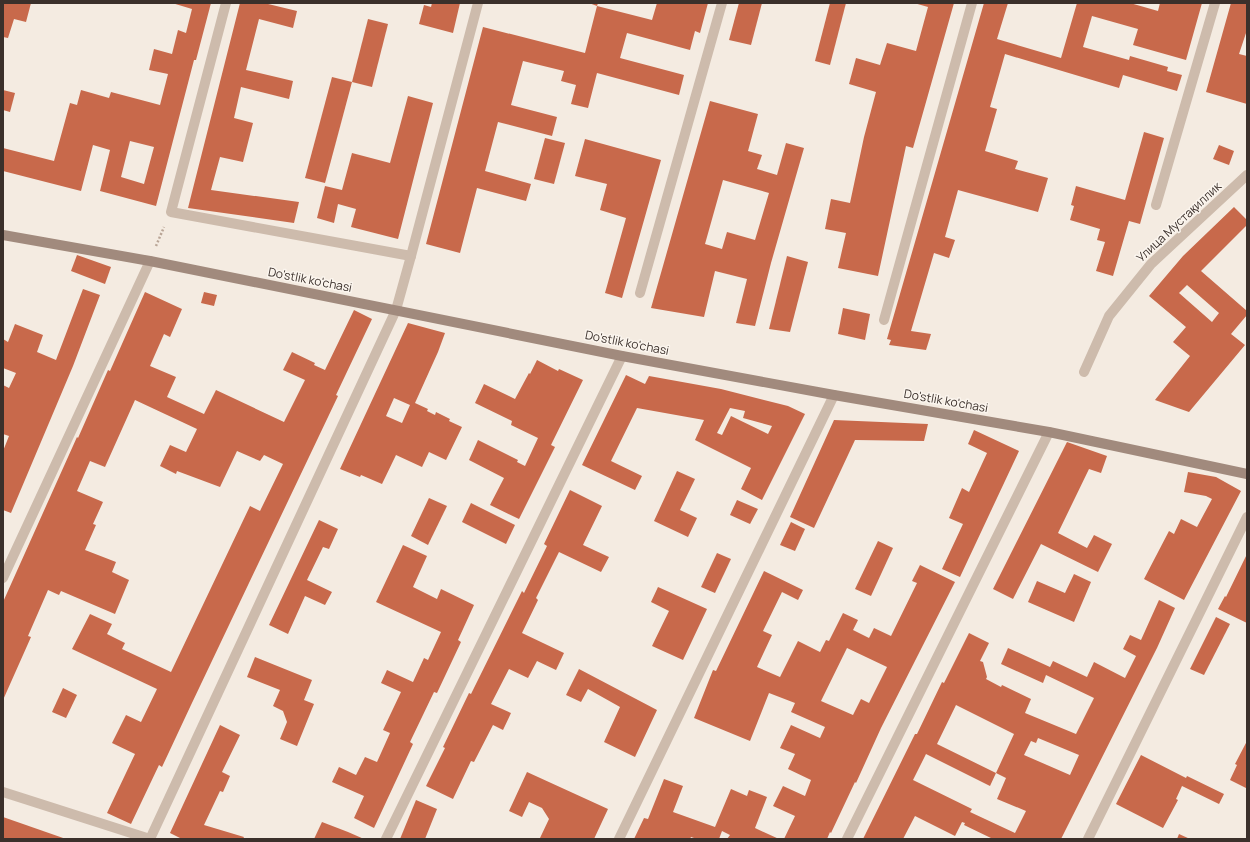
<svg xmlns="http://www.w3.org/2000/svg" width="1250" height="842" font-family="Manrope,sans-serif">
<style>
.building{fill:#c8694b;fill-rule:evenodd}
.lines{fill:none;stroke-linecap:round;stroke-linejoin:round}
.path{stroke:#b9a596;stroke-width:2.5;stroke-dasharray:2 2;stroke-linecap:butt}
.lane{stroke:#cdbbac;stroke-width:10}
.street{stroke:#cdbbac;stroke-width:10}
.secondary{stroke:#a18a7d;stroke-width:10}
.labels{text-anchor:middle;stroke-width:3;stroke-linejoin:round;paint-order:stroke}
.street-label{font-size:12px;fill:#3b302b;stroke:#fbf5ee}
</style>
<rect width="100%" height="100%" fill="#f4ebe1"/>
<g class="building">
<path d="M3 3H31L26 22 14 19 8 38 3 37Z"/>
<path d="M172 3H211L196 60H194L156 206 100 191 110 150 93 145 81 191 3 171V148L54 161 70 103 77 105 81 90 109 98 111 92 160 105 168 74 149 70 154 49 172 54 178 30 186 33 192 9ZM130 141 154 147 144 184 121 177Z"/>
<path d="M240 3H264L297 11 293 28 259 19 246 70 293 81 289 99 241 87 234 118 253 123 243 162 220 157 211 190 299 202 294 223 188 208Z"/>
<path d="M432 3H460L453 33 419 24 424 5 431 7Z"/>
<path d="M589 3H598L597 6Z"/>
<path d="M657 3H708L700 33 695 31 690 50 627 33 620 58 684 75 679 95 597 73 588 108 571 104 576 85 561 81 564 71 523 61 511 105 557 117 552 136 498 122 485 171 531 184 526 201 477 188 460 253 426 244 483 27 585 53 597 6 652 20Z"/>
<path d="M739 3H762L751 45 729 40Z"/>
<path d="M830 3H846L830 65 815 61Z"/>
<path d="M914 3H954L913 148 906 146 878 276 838 268 846 233 825 229 831 199 850 203 864 137 876 92 849 84 856 58 880 65 887 43 916 51 928 7Z"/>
<path d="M984 3H1008L997 39 1061 58 1077 3H1130L1158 11 1160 3H1202L1186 60 1133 45 1138 29 1092 16 1083 47 1129 60 1130 56 1168 67 1167 71 1182 75 1177 91 1123 75 1119 88 1005 54 990 107 997 109 985 151 1018 161 1015 169 1048 178 1038 212 958 190 945 237 955 240 949 258 934 253 911 331 931 334 926 350 889 345 891 340 887 339Z"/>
<path d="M1231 3H1247V30L1239 54 1247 56V104L1206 92Z"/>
<path d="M368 19 388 24 372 87 352 82Z"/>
<path d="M332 77 352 82 325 183 305 178Z"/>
<path d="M3 90 15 93 10 112 3 110Z"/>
<path d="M408 96 433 103 398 239 351 227 356 209 338 204 334 223 317 218 325 186 342 190 352 153 390 163Z"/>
<path d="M710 101 758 114 748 151 762 155 757 169 777 175 786 143 804 148 771 263 755 326 736 323 747 279 715 271 704 317 651 308ZM723 180 769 193 755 240 727 232 722 249 705 244Z"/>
<path d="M1144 132 1164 138 1140 224 1129 221 1113 276 1096 271 1105 242 1097 240 1100 229 1070 220 1074 206 1071 205 1076 186 1125 200Z"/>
<path d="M545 138 565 143 554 184 534 179Z"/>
<path d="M585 139 661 160 622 298 605 293 626 218 600 210 607 184 575 176Z"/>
<path d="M1219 145 1234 151 1229 165 1213 159Z"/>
<path d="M1234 207 1247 220V225L1201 271 1247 311V315L1231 334 1245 345 1189 412 1155 400 1190 356 1173 342 1186 327 1149 296 1183 256ZM1187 285 1219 313 1212 322 1179 293Z"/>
<path d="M77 255 111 267 105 284 71 271Z"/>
<path d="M787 256 808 262 790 332 769 329Z"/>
<path d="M83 289 100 295 73 366 11 513 3 510V451L9 436 3 434V385L9 388 16 373 3 368V339L8 342 15 324 43 335 37 352 56 360Z"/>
<path d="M145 292 182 309 170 337 164 334 150 366 176 377 167 397 204 414 216 390 284 422 305 380 283 370 292 352 315 363 314 365 325 370 354 310 372 319 336 395 338 396 191 705 162 767 159 765 131 824 107 813 135 754 112 743 126 715 141 722 157 689 72 649 90 614 112 624 107 634 125 643 122 649 171 672 250 506 260 511 283 464 264 455 260 461 237 451 220 487 177 471 176 474 160 466 170 445 186 452 197 429 135 400 105 467 90 461 77 491 103 502 93 524 96 525 85 550 116 562 112 572 129 580 115 614 61 591 59 595 48 590 28 636 31 637 3 700V602L77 437 78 438 108 370 110 371Z"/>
<path d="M204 292 217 295 214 306 201 303Z"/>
<path d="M843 308 870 314 865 340 838 334Z"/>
<path d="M408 323 445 333 438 352 415 403 428 409 427 411 435 415 436 412 450 419 449 421 462 427 446 460 429 452 422 467 396 455 382 484 361 475 360 477 340 469ZM394 398 410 405 402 423 386 416Z"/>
<path d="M537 360 558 371 559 369 583 380 551 445 555 447 519 519 490 505 504 478 469 460 478 440 518 460 517 462 525 466 538 438 511 425 512 421 475 403 484 384 515 399 529 373 530 374Z"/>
<path d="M626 375 645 384 649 376 721 389 788 406 805 414 762 500 741 489 751 468 695 440 704 420 637 408 611 461 642 476 635 490 582 465ZM730 408 745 411 743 418 772 426 768 434 731 416 722 435 717 433Z"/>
<path d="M834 420 928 424 924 441 855 440 814 528 790 517Z"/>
<path d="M974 430 1019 451 960 577 942 569 963 524 949 518 962 488 969 492 987 453 968 444Z"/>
<path d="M1067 442 1107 456 1101 473 1089 469 1058 533 1087 548 1094 535 1112 544 1098 572 1041 544 1013 599 993 589Z"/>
<path d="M677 471 695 479 680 510 697 518 688 537 654 521Z"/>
<path d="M1188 472 1216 477 1241 491 1184 600 1144 579 1169 531 1174 534 1181 519 1197 527 1212 499 1206 496 1184 492Z"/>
<path d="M570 490 602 506 583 545 609 557 601 572 559 552 536 598 538 600 522 633 564 653 556 670 537 661 528 678 509 669 491 704 511 713 503 730 493 725 474 762 471 761 453 799 426 786 445 748 443 747 469 693 471 694 522 591 524 593 547 546 544 544Z"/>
<path d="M429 498 447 506 428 545 411 536Z"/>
<path d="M737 500 758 509 750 524 730 515Z"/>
<path d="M471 503 515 525 506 544 462 522Z"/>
<path d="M319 520 338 529 329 549 323 547 307 580 332 592 325 605 305 596 288 634 269 625Z"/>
<path d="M791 522 805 529 795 551 780 545Z"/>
<path d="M878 541 893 548 871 596 855 589Z"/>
<path d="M403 545 427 556 413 587 437 599 441 589 474 605 458 640 461 642 437 693 434 692 410 742 413 744 374 828 354 818 364 796 332 782 339 767 356 775 365 757 377 762 390 733 383 730 401 692 381 683 387 670 413 682 424 658 428 660 441 632 376 602Z"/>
<path d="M717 553 731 559 715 593 701 587Z"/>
<path d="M1247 554V623L1218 609 1225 596 1226 597Z"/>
<path d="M920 565 955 582 881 728 856 783 855 782 831 833 830 832 827 839H784L795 816 773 806 783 786 805 796 811 780 788 769 795 754 780 748 791 725 820 738 825 727 791 712 795 703 769 693 750 741 694 718 713 670 716 671 764 571 803 590 798 600 782 592 763 631 772 635 757 667 780 677 798 641 820 652 826 640 829 641 843 613 858 620 853 630 869 638 874 628 891 636 917 583 912 581ZM847 648 887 667 869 703 861 699 853 715 821 701Z"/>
<path d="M1074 574 1091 582 1074 622 1028 602 1037 581 1065 593Z"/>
<path d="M658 587 707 609 683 660 652 646 669 611 651 602Z"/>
<path d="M1159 600 1175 608 1157 648 1061 839H993L964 825 965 823 962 822 955 836 915 816 903 839H863L915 734H917L942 682 944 683 969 633 989 643 980 661 983 662 987 677 986 679 1001 687 1002 685 1031 699 1025 713 1076 734 1094 698 1046 675 1043 683 1001 664 1008 648 1050 667 1053 661 1087 677 1094 662 1125 678 1136 656 1123 649 1130 635 1141 640ZM956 705 1014 734 996 773 1006 778 997 799 1026 811 1015 833 970 812 972 809 913 780 926 754 990 786 996 773 937 744ZM1038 738 1079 755 1070 775 1024 755 1031 741 1036 743Z"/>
<path d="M1216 617 1230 624 1204 675 1190 669Z"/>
<path d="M255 657 312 680 304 700 314 704 297 746 280 739 287 722 283 711 273 706 280 690 247 677Z"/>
<path d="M579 669 657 710 635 757 604 742 620 707 588 689 581 702 566 695Z"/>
<path d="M63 688 77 695 66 718 52 712Z"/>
<path d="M220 725 240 735 222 772 230 776 223 792 220 791 204 825 244 837 243 839H182L170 833Z"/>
<path d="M1247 741V785L1246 788 1230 780 1237 765 1235 764Z"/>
<path d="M1141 755 1186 778 1187 776 1224 794 1219 804 1182 786 1176 799 1178 800 1163 828 1116 804Z"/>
<path d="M527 772 608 809 594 839H543L540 838 549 819 542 808 529 802 522 817 509 811Z"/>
<path d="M664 779 683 786 673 812 715 827 731 789 747 796 749 790 767 797 755 828 779 839H727L730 835 722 831 719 839H697L691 837 690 839H634L644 818 648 819Z"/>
<path d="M416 800 437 809 425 839H400Z"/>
<path d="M3 817 66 839H3Z"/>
<path d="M322 822 348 832 364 839H314Z"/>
<path d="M1179 834 1190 839H1177Z"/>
</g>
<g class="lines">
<path class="path" d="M156 246 164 227"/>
<g class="lane">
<path d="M3 578 150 261"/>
<path d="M150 839 396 310"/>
<path d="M386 839 622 356"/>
<path d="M619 839 834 395"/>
</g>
<g class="street">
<path d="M226 3 171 212 411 256 478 3"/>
<path d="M1156 205 1215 3"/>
<path d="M640 293 722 3"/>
<path d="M396 310 411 256"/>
<path d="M884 320 972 3"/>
<path d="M1084 372 1109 316 1151 264 1247 175"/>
<path d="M3 792 150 839"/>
<path d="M847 839 1049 432"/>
<path d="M1088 839 1247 517"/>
</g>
<path class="secondary" d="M3 235 150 261 622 356 834 395 1049 432 1247 474"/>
</g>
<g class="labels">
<g class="street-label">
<text transform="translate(1179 222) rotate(-43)" y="4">Улица Мустақиллик</text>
<text transform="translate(310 280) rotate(11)" y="4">Do'stlik ko'chasi</text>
<text transform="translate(627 343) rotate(11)" y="4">Do'stlik ko'chasi</text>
<text transform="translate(946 401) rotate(10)" y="4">Do'stlik ko'chasi</text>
</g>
</g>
<rect width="1250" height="842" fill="none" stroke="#3b302b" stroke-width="8"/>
</svg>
